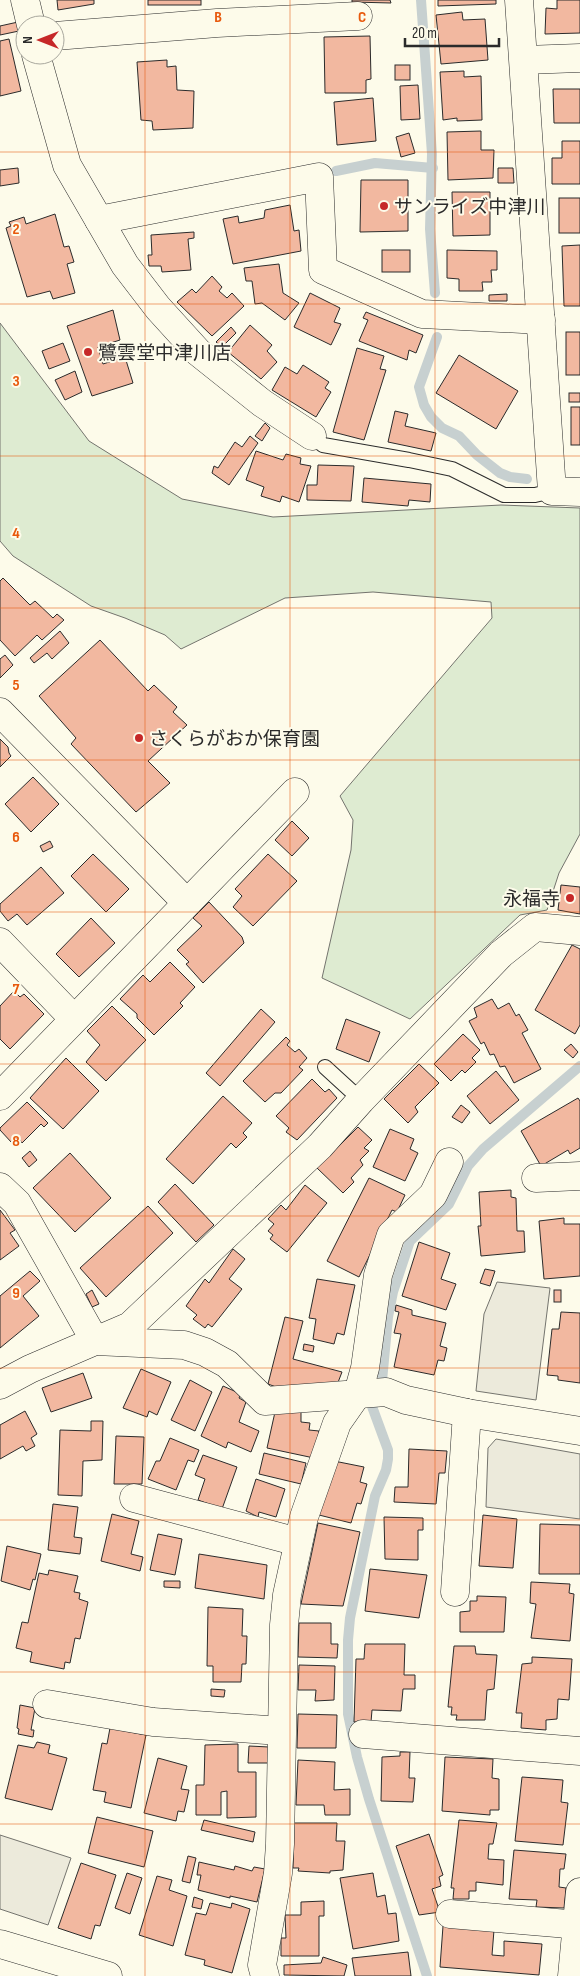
<svg xmlns="http://www.w3.org/2000/svg" width="580" height="1976" font-family="'Sofia Sans Condensed','Noto Sans JP',sans-serif">
<style>
.green{fill:#deebd1;stroke:#74746e}
.parking{fill:#eceadb;stroke:#74746e}
.lines{fill:none;stroke-linecap:round;stroke-linejoin:round}
.stream{stroke:#c7d0d0;stroke-width:10}
.building{fill:#f2b8a0;stroke:#2b2b2b}
.service-casing{stroke:#2b2b2b;stroke-width:16}
.minor-casing{stroke:#2b2b2b;stroke-width:29}
.service{stroke:#fdfbea;stroke-width:14}
.minor{stroke:#fdfbea;stroke-width:28}
.grid{fill:none;stroke:#e8590c;stroke-width:1;stroke-opacity:0.55}
.poi-dot{fill:#c62828;stroke:#fdfbea;stroke-width:2}
.labels{text-anchor:middle;stroke-width:4;stroke-linejoin:round;paint-order:stroke}
.poi-label{font-size:19px;fill:#2b2b2b;stroke:#fdfbea;text-anchor:start}
.grid-label{font-size:16px;text-anchor:middle;font-weight:bold;fill:#e8590c;stroke:#fdfbea;stroke-width:4;stroke-linejoin:round;paint-order:stroke}
</style>
<rect width="100%" height="100%" fill="#fdfbea"/>
<path class="green" d="M0 323 89 441 182 499 273 517 501 505 580 508V834L559 873 547 910 520 915 410 1019 322 978 351 850 353 820 340 796 492 618 491 602 373 592 285 598 181 649 165 635 125 618 91 606 13 556 0 541Z"/>
<g class="parking">
<path d="M497 1282 550 1288 536 1400 476 1391 484 1314Z"/>
<path d="M496 1439 580 1454V1519L486 1507 488 1448Z"/>
<path d="M0 1835 71 1858 48 1925 0 1909Z"/>
</g>
<g class="lines">
<g class="stream">
<path d="M421 0 432 154 430 229 435 293"/>
<path d="M336 171 375 163 433 168"/>
<path d="M437 337 419 387 424 405 431 417 442 428 459 436 477 455 500 473 510 477 527 479"/>
<path d="M382 1381 388 1317 393 1292 410 1241 449 1204 468 1166 483 1149 580 1066"/>
<path d="M370 1401 388 1450V1459L386 1470 375 1496 350 1618 348 1640V1714L357 1757 369 1799 427 1976"/>
</g>
</g>
<g class="building">
<path d="M57 0H94V4L58 10Z"/>
<rect x="148" y="0" width="53" height="5"/>
<path d="M352 0H390L391 3 352 2Z"/>
<path d="M438 0H496V4L438 6Z"/>
<path d="M557 0H580V33L545 34 546 8 557 9Z"/>
<path d="M462 12 463 20 485 19 488 60 441 64 436 15Z"/>
<path d="M18 22 19 31 0 35V26Z"/>
<path d="M370 36 371 79 366 80V93H325L324 37Z"/>
<path d="M9 39 21 91 0 96V41Z"/>
<path d="M167 60V67L176 66 177 90 194 91 193 128 153 130 152 121 141 120 137 62Z"/>
<rect x="395" y="65" width="15" height="15"/>
<path d="M464 71V77L481 76 482 120 457 121V118L443 120 440 72Z"/>
<path d="M418 85 420 119 401 120 400 86Z"/>
<path d="M553 89H580V123H554Z"/>
<path d="M373 98 376 141 337 145 334 102Z"/>
<path d="M481 131V150H494L493 178 448 180 447 132Z"/>
<path d="M409 133 415 153 401 157 396 137Z"/>
<path d="M562 141H580V184H552V158H562Z"/>
<path d="M18 168 19 183 0 186V170Z"/>
<path d="M498 168H513L514 183H498Z"/>
<path d="M361 180H408V231L360 232Z"/>
<path d="M452 192H490V235L453 236Z"/>
<rect x="559" y="198" width="21" height="35"/>
<path d="M290 205 294 231 299 230 301 251 233 264 223 219 238 216 239 223 264 218 265 210Z"/>
<path d="M55 214 64 247 69 246 74 262 67 264 75 293 53 299 50 291 27 297 6 228 11 226 9 222 24 217 26 224Z"/>
<path d="M194 232V238L188 239 191 270 162 272 161 266H149L148 255H152L151 235Z"/>
<path d="M580 245V306H564L562 246Z"/>
<rect x="382" y="250" width="28" height="22"/>
<path d="M447 250 497 251V270H491L492 282H482L483 291H459V279L447 278Z"/>
<path d="M279 264 283 293 299 303 285 320 262 303 255 304 252 281H246L244 268Z"/>
<path d="M212 276 222 287 219 291 227 298 232 293 244 306 212 336 177 302 192 289 196 293Z"/>
<path d="M310 293 340 308 334 322 341 324 331 345 294 327Z"/>
<path d="M507 294V301H489V295Z"/>
<path d="M113 310 120 340 98 347 103 364 125 357 133 383 92 396 67 326Z"/>
<path d="M366 312 423 335 416 353 409 350 407 360 359 341 368 320 363 318Z"/>
<path d="M250 325 272 345 267 351 277 362 261 379 228 352Z"/>
<path d="M231 327 236 333 222 347 216 342Z"/>
<rect x="566" y="332" width="14" height="43"/>
<path d="M63 343 70 361 49 369 42 351Z"/>
<path d="M115 348 116 358H104V349Z"/>
<path d="M357 348 384 356 380 369 386 370 364 440 333 432Z"/>
<path d="M459 355 518 391 496 429 436 393Z"/>
<path d="M303 365 329 382 325 388 331 392 316 417 272 390 285 367 297 374Z"/>
<path d="M75 371 82 392 65 400 55 380Z"/>
<rect x="569" y="393" width="11" height="9"/>
<rect x="571" y="407" width="9" height="38"/>
<path d="M395 411 408 414 405 426 436 433 431 451 388 442Z"/>
<path d="M265 423 270 428 262 441 255 436Z"/>
<path d="M250 436 258 443 229 485 212 473 214 466 218 468 235 442 242 447Z"/>
<path d="M256 451 283 460 286 454 301 458 300 464 311 466 299 502 282 496 280 502 261 496 264 487 246 480Z"/>
<path d="M318 465 354 466 351 501 307 500V485H317Z"/>
<path d="M364 478 431 484 430 502 409 500 408 506 362 502Z"/>
<path d="M3 578 30 605 35 601 53 618 57 614 64 620 42 640 37 635 15 656 0 640V581Z"/>
<path d="M60 631 69 643 52 659 47 653 34 663 30 658Z"/>
<path d="M100 640 148 691 154 685 177 707 173 712 187 725 148 761 170 783 136 812 71 744 76 738 39 696Z"/>
<path d="M5 655 13 665 0 678V659Z"/>
<path d="M0 739 8 747 9 753 11 756 0 767Z"/>
<path d="M33 777 59 804 31 832 5 804Z"/>
<path d="M292 821 309 838 292 856 275 840Z"/>
<path d="M50 841 53 847 43 852 40 846Z"/>
<path d="M93 854 129 889 106 912 71 876Z"/>
<path d="M268 854 297 881 253 926 233 907 242 896 235 889Z"/>
<path d="M41 867 64 893 27 925 17 914 8 921 0 911V904Z"/>
<path d="M561 885 580 887V914L558 910Z"/>
<path d="M209 902 242 937 244 943 203 983 186 964 189 962 177 950 202 926 193 918Z"/>
<path d="M91 918 115 943 79 977 56 954Z"/>
<path d="M572 945 580 949V1025L575 1034 535 1010Z"/>
<path d="M170 962 195 987 180 1003 183 1006 154 1035 137 1018V1014L120 999 143 975 150 982Z"/>
<path d="M14 991 20 997 24 994 44 1014 10 1049 0 1039V1006Z"/>
<path d="M492 999 498 1009 509 1003 516 1016 519 1014 528 1030 522 1033 541 1069 514 1083 505 1066 500 1067 494 1054 490 1055 484 1042 481 1044 469 1021 477 1017 474 1008Z"/>
<path d="M112 1006 146 1040 106 1081 86 1062 100 1045 87 1031Z"/>
<path d="M261 1009 275 1022 220 1086 206 1073Z"/>
<path d="M346 1019 380 1032 369 1062 336 1049Z"/>
<path d="M463 1034 480 1050 472 1058 476 1062 465 1073 462 1070 451 1081 434 1064Z"/>
<path d="M286 1037 290 1041 287 1045 295 1052 299 1049 307 1058 299 1067 303 1070 281 1093H275L265 1102 243 1081Z"/>
<path d="M571 1044 578 1052 573 1058 564 1050Z"/>
<path d="M66 1058 99 1091 63 1129 30 1098Z"/>
<path d="M419 1064 439 1083 415 1107 418 1112 408 1123 384 1099Z"/>
<path d="M496 1071 519 1100 490 1124 467 1096Z"/>
<path d="M312 1079 325 1092 329 1089 337 1098 297 1140 286 1132 289 1128 276 1116Z"/>
<path d="M223 1096 252 1123 243 1133 247 1137 236 1148 231 1143 193 1184 166 1159Z"/>
<path d="M578 1098 580 1101V1148L570 1154 568 1150 541 1166 521 1131Z"/>
<path d="M27 1102 48 1123 44 1127 41 1124 22 1143 18 1138 12 1143 0 1130V1128Z"/>
<path d="M461 1105 470 1112 462 1123 452 1117Z"/>
<path d="M358 1127 372 1140 364 1148 369 1151 360 1160 363 1165 351 1178 354 1182 343 1193 317 1168Z"/>
<path d="M390 1129 414 1139 410 1149 418 1153 405 1181 373 1167Z"/>
<path d="M30 1151 37 1160 29 1167 22 1158Z"/>
<path d="M70 1153 111 1198 75 1232 33 1188Z"/>
<path d="M369 1178 405 1195 397 1212 392 1210 359 1277 327 1261Z"/>
<path d="M175 1184 214 1225 196 1242 158 1202Z"/>
<path d="M305 1185 327 1203 287 1252 270 1239 273 1235 268 1231 274 1224 268 1219 281 1205 286 1210Z"/>
<path d="M511 1190V1197L516 1198 517 1231H524L525 1252 481 1256 478 1226H481L479 1192Z"/>
<path d="M148 1206 173 1233 106 1297 80 1268Z"/>
<path d="M0 1210 15 1230 10 1233 19 1246 0 1260Z"/>
<path d="M564 1218V1224H580V1276L544 1279 539 1221Z"/>
<path d="M419 1242 450 1253 441 1279 456 1284 446 1310 402 1296Z"/>
<path d="M233 1249 245 1259 229 1279 242 1289 212 1327 208 1324 205 1328 193 1319 197 1315 186 1306 205 1279 209 1283Z"/>
<path d="M485 1269 495 1271 490 1286 480 1283Z"/>
<path d="M30 1271 40 1281 23 1296 39 1316 0 1348V1296Z"/>
<path d="M317 1279 355 1285 344 1335 337 1333 334 1344 313 1339 316 1319 309 1318Z"/>
<path d="M92 1290 99 1304 92 1307 86 1294Z"/>
<rect x="554" y="1290" width="7" height="12"/>
<path d="M396 1305 412 1310V1315L446 1323 440 1346 447 1348 444 1361 438 1360 434 1375 394 1367 401 1334 394 1333 399 1312 395 1311Z"/>
<path d="M561 1312 580 1313V1383L558 1380V1376L547 1375 552 1329H559Z"/>
<path d="M285 1317 303 1321 293 1359 342 1372 337 1385 287 1391 268 1384Z"/>
<path d="M304 1344 314 1346 313 1352 303 1350Z"/>
<path d="M141 1369 171 1382 157 1415 149 1411 147 1417 123 1408Z"/>
<path d="M83 1373 92 1398 51 1412 42 1388Z"/>
<path d="M190 1380 212 1392 195 1431 171 1420Z"/>
<path d="M223 1386 241 1394 239 1398 246 1402 239 1422 259 1431 251 1452 228 1442 226 1448 201 1436Z"/>
<path d="M25 1411 37 1434 31 1438 35 1446 26 1451 23 1446 0 1459V1425Z"/>
<path d="M301 1411V1422L310 1423 309 1430 319 1431 314 1458 267 1448 275 1412Z"/>
<path d="M91 1421H103L102 1460 83 1461 82 1496 58 1495 60 1430 91 1431Z"/>
<path d="M116 1436 144 1437 142 1484H114Z"/>
<path d="M170 1438 199 1450 194 1462 188 1460 176 1490 148 1479 156 1461H160Z"/>
<path d="M409 1449 447 1451 445 1473H439L436 1504 394 1502 395 1487H408Z"/>
<path d="M264 1453 306 1463 301 1484 259 1474Z"/>
<path d="M203 1455 237 1467 222 1509 198 1500 205 1479 195 1475Z"/>
<path d="M334 1461 364 1467 360 1482 367 1484 361 1504 357 1503 351 1523 319 1515Z"/>
<path d="M256 1479 285 1489 276 1517 259 1512 258 1517 246 1511Z"/>
<path d="M53 1504 78 1507 74 1537 82 1538 80 1554 48 1550Z"/>
<path d="M112 1514 139 1521 131 1554 143 1557 140 1571 101 1561Z"/>
<path d="M483 1515 517 1519 513 1568 479 1566Z"/>
<path d="M384 1517 423 1518V1530H418V1560L385 1559Z"/>
<path d="M318 1523 360 1532 343 1606 301 1604Z"/>
<path d="M540 1524 580 1525V1574H539Z"/>
<path d="M158 1534 182 1539 175 1575 150 1570Z"/>
<path d="M7 1546 41 1554 35 1580 33 1579 30 1590 1 1581Z"/>
<path d="M199 1554 267 1565 264 1599 195 1588Z"/>
<path d="M370 1569 427 1575 419 1618 365 1611Z"/>
<path d="M49 1570 78 1576 74 1592 80 1593 79 1599 88 1602 80 1639 75 1638 70 1663 65 1662 64 1669 30 1662 32 1652 16 1648 22 1622 28 1623 39 1573 48 1575Z"/>
<path d="M164 1581H180V1588L164 1587Z"/>
<path d="M531 1582 570 1584 569 1593 574 1594 570 1641 531 1638 536 1604 530 1603Z"/>
<path d="M477 1596 506 1597 504 1632H460V1612L470 1611V1601H477Z"/>
<path d="M208 1607 243 1609 242 1636H247L246 1664H242L241 1682H213V1666H207Z"/>
<path d="M299 1623H331V1644H338L337 1658 298 1657Z"/>
<path d="M365 1644H405L404 1675H415V1689H403L401 1711 372 1710 371 1722H354L356 1659H364Z"/>
<path d="M454 1646H475L476 1654 497 1655 494 1689 487 1690 485 1720H456L457 1715H451L452 1707H448Z"/>
<path d="M532 1657 572 1659 569 1700 558 1699 557 1719 546 1720V1730L521 1728 522 1713H516L522 1664 532 1663Z"/>
<path d="M299 1665 335 1666 334 1700 315 1701 316 1690H298Z"/>
<path d="M211 1689 225 1690 224 1697 211 1696Z"/>
<path d="M20 1705 35 1708 31 1730H34L33 1737 18 1734 19 1729 17 1728Z"/>
<path d="M298 1714 337 1715 336 1748H297Z"/>
<path d="M110 1728 146 1735 131 1808 104 1802 106 1792 93 1790 102 1743 107 1744Z"/>
<path d="M37 1742 50 1745 48 1753 67 1758 52 1810 5 1798 18 1745 34 1748Z"/>
<path d="M238 1744V1772H256V1817L227 1818V1791L221 1792V1815H196V1785H204L205 1745Z"/>
<path d="M249 1746 269 1747V1763H248Z"/>
<path d="M400 1752H410L409 1778H415L413 1802 381 1801 382 1757 400 1756Z"/>
<path d="M445 1757 493 1759 492 1778 499 1779V1810H490V1815L442 1811Z"/>
<path d="M158 1758 187 1766 181 1789 189 1790 184 1812 178 1811 176 1821 144 1813Z"/>
<path d="M298 1760 335 1762 334 1790 350 1789V1815H325L324 1805H296Z"/>
<path d="M522 1777 563 1780 561 1802 568 1803 563 1845 515 1841Z"/>
<path d="M97 1817 153 1831 144 1867 88 1853Z"/>
<path d="M204 1820 255 1832 253 1842 201 1830Z"/>
<path d="M459 1820 497 1823 493 1844H489L488 1859 504 1860 503 1885 476 1882V1891H469V1899H453L454 1888H451Z"/>
<path d="M294 1823H337L336 1841H345L343 1870 330 1871V1873L298 1871 299 1868H293Z"/>
<path d="M429 1834 443 1875 439 1877 441 1886 432 1889 440 1912 419 1915 396 1846Z"/>
<path d="M514 1850 566 1854 564 1869H560L559 1887 566 1888 564 1908 536 1907 537 1900 509 1899Z"/>
<path d="M188 1856 196 1858 190 1883 182 1881Z"/>
<path d="M199 1862 234 1870 235 1866 252 1871 254 1867 265 1869 257 1902 230 1896V1898L198 1890 201 1875H197Z"/>
<path d="M81 1863 116 1875 100 1926 95 1925 91 1939 58 1928Z"/>
<path d="M127 1873 142 1878 130 1914 115 1908Z"/>
<path d="M373 1873 377 1897 385 1895 388 1914 396 1913 399 1941 353 1949 340 1878Z"/>
<path d="M157 1876 172 1880 169 1890 187 1896 173 1946 139 1935Z"/>
<path d="M194 1897 203 1900 201 1909 192 1907Z"/>
<path d="M324 1901V1916H319V1956H281V1938H286L285 1915H301V1902Z"/>
<path d="M210 1903 231 1908 232 1903 250 1909 232 1973 204 1965 205 1960 185 1955 196 1913 206 1915Z"/>
<path d="M443 1926 494 1930 492 1955 504 1956V1941L542 1944 539 1975 440 1967Z"/>
<path d="M408 1952 411 1976H355L352 1958Z"/>
<path d="M323 1957 347 1965 344 1976 284 1975V1965L321 1963Z"/>
</g>
<g class="lines">
<defs>
<g id="service">
<path d="M312 436 323 445 409 460 452 469 504 495H535L552 491"/>
<path d="M325 1067 361 1100"/>
</g>
<g id="minor">
<path d="M25 0 31 25"/>
<path d="M519 0 552 491 580 492"/>
<path d="M55 36 217 23 358 16"/>
<path d="M36 55 67 165 125 265 158 308 198 352 262 403 312 436"/>
<path d="M525 60 580 58"/>
<path d="M99 220 319 177 323 270 422 314 541 320"/>
<path d="M0 712 186 902"/>
<path d="M0 942 74 1019"/>
<path d="M0 1096 295 792"/>
<path d="M536 1178 580 1176"/>
<path d="M0 1187 17 1203 95 1341 130 1326 320 1146 361 1100 501 954 535 927 580 931"/>
<path d="M0 1385 30 1369 95 1341 184 1345 205 1352 227 1364 265 1401 386 1392 406 1400 467 1413 580 1431"/>
<path d="M134 1498 298 1542"/>
<path d="M455 1592 467 1413"/>
<path d="M47 1704 153 1722 281 1731"/>
<path d="M363 1734 580 1751"/>
<path d="M450 1914 580 1925"/>
<path d="M0 1944 108 1976"/>
<path d="M265 1976 262 1965 278 1873 280 1844 284 1625 287 1595 304 1517 337 1423 358 1393 365 1368 378 1275 391 1235 433 1195 449 1162"/>
<path d="M572 1976 580 1892"/>
</g>
</defs>
<use href="#service" class="service-casing"/>
<use href="#minor" class="minor-casing"/>
<use href="#service" class="service"/>
<use href="#minor" class="minor"/>
</g>
<path class="grid" d="M145 0V1976M290 0V1976M435 0V1976M0 152H580M0 304H580M0 456H580M0 608H580M0 760H580M0 912H580M0 1064H580M0 1216H580M0 1368H580M0 1520H580M0 1672H580M0 1824H580"/>
<g class="poi-dot">
<circle cx="384" cy="206" r="5"/>
<circle cx="88" cy="352" r="5"/>
<circle cx="139" cy="738" r="5"/>
<circle cx="570" cy="898" r="5"/>
</g>
<g class="labels">
<g class="poi-label">
<text x="394" y="213">サンライズ中津川</text>
<text x="98" y="359">鷺雲堂中津川店</text>
<text x="149" y="745">さくらがおか保育園</text>
<text x="560" y="905" text-anchor="end">永福寺</text>
</g>
</g>
<g class="grid-label">
<text x="218" y="22">B</text>
<text x="362" y="22">C</text>
<text x="16" y="234">2</text>
<text x="16" y="386">3</text>
<text x="16" y="538">4</text>
<text x="16" y="690">5</text>
<text x="16" y="842">6</text>
<text x="16" y="994">7</text>
<text x="16" y="1146">8</text>
<text x="16" y="1298">9</text>
</g>
<g transform="translate(40 40) rotate(270)"><circle r="24" fill="#fdfbea" stroke="#a9a89e"/>
<path d="M0-4L9 19L0 12L-9 19Z" fill="#c62828"/>
<text y="-8" font-size="14" font-weight="bold" text-anchor="middle" fill="#2b2b2b">N</text>
</g>
<path d="M405 38v8h94v-8" fill="none" stroke="#2b2b2b" stroke-width="2.5"/>
<text x="412" y="38" font-size="15" fill="#2b2b2b" stroke="#fdfbea" stroke-width="4" paint-order="stroke">20 m</text>
</svg>
